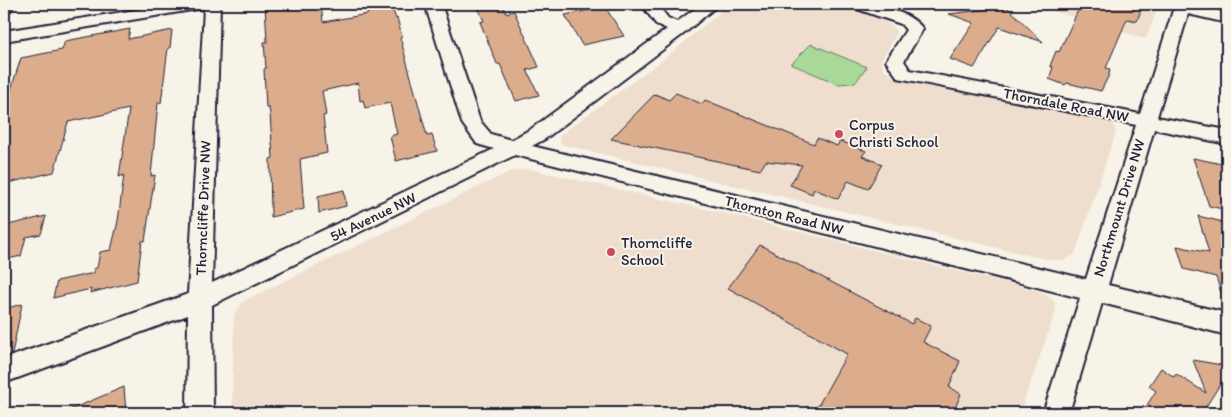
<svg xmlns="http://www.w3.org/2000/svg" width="1231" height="417" font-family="Itim,sans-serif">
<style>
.built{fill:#efdecd}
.green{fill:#a8d999;stroke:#657e6a}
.building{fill:#dcad8d;stroke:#22223b}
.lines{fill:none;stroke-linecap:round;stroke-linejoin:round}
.minor-casing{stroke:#22223b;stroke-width:4}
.minor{fill:#f7f3e8;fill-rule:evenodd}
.poi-dot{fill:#d1495b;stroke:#f7f3e8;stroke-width:2}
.labels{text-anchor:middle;stroke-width:4;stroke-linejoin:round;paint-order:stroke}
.street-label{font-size:15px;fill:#22223b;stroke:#f7f3e8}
.poi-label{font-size:15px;fill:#22223b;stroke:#f7f3e8;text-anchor:start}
</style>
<rect width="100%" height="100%" fill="#f7f3e8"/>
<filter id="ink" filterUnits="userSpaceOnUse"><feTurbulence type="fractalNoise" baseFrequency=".02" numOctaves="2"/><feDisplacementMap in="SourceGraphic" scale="10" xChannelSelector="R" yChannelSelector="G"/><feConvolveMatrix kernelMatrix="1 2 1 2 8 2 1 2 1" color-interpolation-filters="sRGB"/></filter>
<g filter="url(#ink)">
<g class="built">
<path d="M730 4H835L884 21 893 27 897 33 881 61 884 69 895 78 910 83 1107 118 1114 125 1116 132 1075 254 1064 260H1051L1036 257 564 145 560 142V135L665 58Z"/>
<path d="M1030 4H1159L1146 39Z"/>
<path d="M529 169 714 211 1042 292 1054 301 1056 310 1020 413H232L234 315 244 301 511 171Z"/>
</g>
<path class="green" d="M811 44 867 67 855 83 838 84 791 64Z"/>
<g class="building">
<path d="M265 4H287L288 8 321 4 323 22 368 14 365 4H388L390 8H392L396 19 397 18 402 36 400 37 427 136 432 135 437 151 396 161 390 136 397 134 390 103 365 108 363 100 360 101 358 83 322 91 326 115 323 116 327 153 300 159 304 209 271 217 270 159 273 158 270 114 269 108H266L264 69 266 68 264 42H267Z"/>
<path d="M476 4H502L506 13 514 11 539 67 527 70 539 95 516 101 500 64H497L480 22 484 21Z"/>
<path d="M1081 4H1143L1137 21 1127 19 1106 68 1110 69 1109 75 1101 91 1067 83 1065 85 1049 79 1053 67 1050 66 1056 51 1059 52Z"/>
<path d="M605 7 624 36 582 45 565 15Z"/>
<path d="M1007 7 1043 42 999 27 974 68 950 59 974 23 949 14Z"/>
<path d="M130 29 128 39 172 30 170 48H168L161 103H158L151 176 155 175 145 241H142L137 281 90 293 91 289 53 298 57 281 94 273V268H97L100 252 111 250 118 221 124 175 119 177 129 109 68 122 54 172 4 184V111L21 58 62 50 65 41Z"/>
<path d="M676 93 702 104 705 100 814 144 817 138 837 146 840 141 866 151 862 156 882 164 868 189 848 181 838 199 814 189 812 194 790 185 802 165 766 161 760 170 611 139 655 94 669 100Z"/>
<path d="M1193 158 1227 165V210L1209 206Z"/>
<path d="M344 190 346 206 319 213 318 196Z"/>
<path d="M46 216 41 234 26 237 21 256 4 260V226Z"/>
<path d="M1198 216 1223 222 1227 233V299H1223L1216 277 1184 269 1177 246 1209 253Z"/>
<path d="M760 245 912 324 915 318 931 326 923 342 960 361 949 387 961 394 953 413H814L847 354 728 288Z"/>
<path d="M22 304 12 354 4 357V309Z"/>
<path d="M1193 360 1227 366V373L1202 413H1159L1147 405 1156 391 1149 386 1161 368 1174 377 1176 374 1206 393Z"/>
<path d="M124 387 126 413H62Z"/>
</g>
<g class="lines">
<defs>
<g id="minor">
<path d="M4 4H14L10 11 4 13Z"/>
<path d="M173 4H220L212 283 494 149 477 144 462 123 425 4H441L480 121 491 134 511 140 531 129 667 29 656 24 641 4H657L668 18 677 22 701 4H719L686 32 545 139 532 146 1086 279 1136 125 898 78 886 61 906 30 901 24 851 7 849 4C871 3 910 10 923 29L904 61 910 70 1140 114 1175 4H1191L1227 13V23L1188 14 1157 117 1227 130V144L1154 129 1108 285 1227 313V335L1102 303 1069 413H1043L1080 298 515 155 212 305 213 413H187L188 315 4 383V359L188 294 204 8 4 41V31Z"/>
</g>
</defs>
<use href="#minor" class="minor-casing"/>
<use href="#minor" class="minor"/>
</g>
</g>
<g class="poi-dot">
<circle cx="839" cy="134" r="5"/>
<circle cx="611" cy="252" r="5"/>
</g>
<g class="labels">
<g class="street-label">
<text transform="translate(1066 105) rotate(11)" y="5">Thorndale Road NW</text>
<text transform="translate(203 208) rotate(-88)" y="5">Thorncliffe Drive NW</text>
<text transform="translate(1119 208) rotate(-73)" y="5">Northmount Drive NW</text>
<text transform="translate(784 215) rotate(14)" y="5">Thornton Road NW</text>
<text transform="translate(373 217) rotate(-26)" y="5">54 Avenue NW</text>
</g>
<g class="poi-label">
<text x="849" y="130">Corpus<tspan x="849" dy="17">Christi School</tspan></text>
<text x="621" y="248">Thorncliffe<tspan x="621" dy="17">School</tspan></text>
</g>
</g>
<rect width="1231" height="417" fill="none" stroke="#f7f3e8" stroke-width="20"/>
<rect x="10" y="10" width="1211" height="397" fill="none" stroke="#22223b" stroke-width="2" filter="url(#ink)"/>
</svg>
